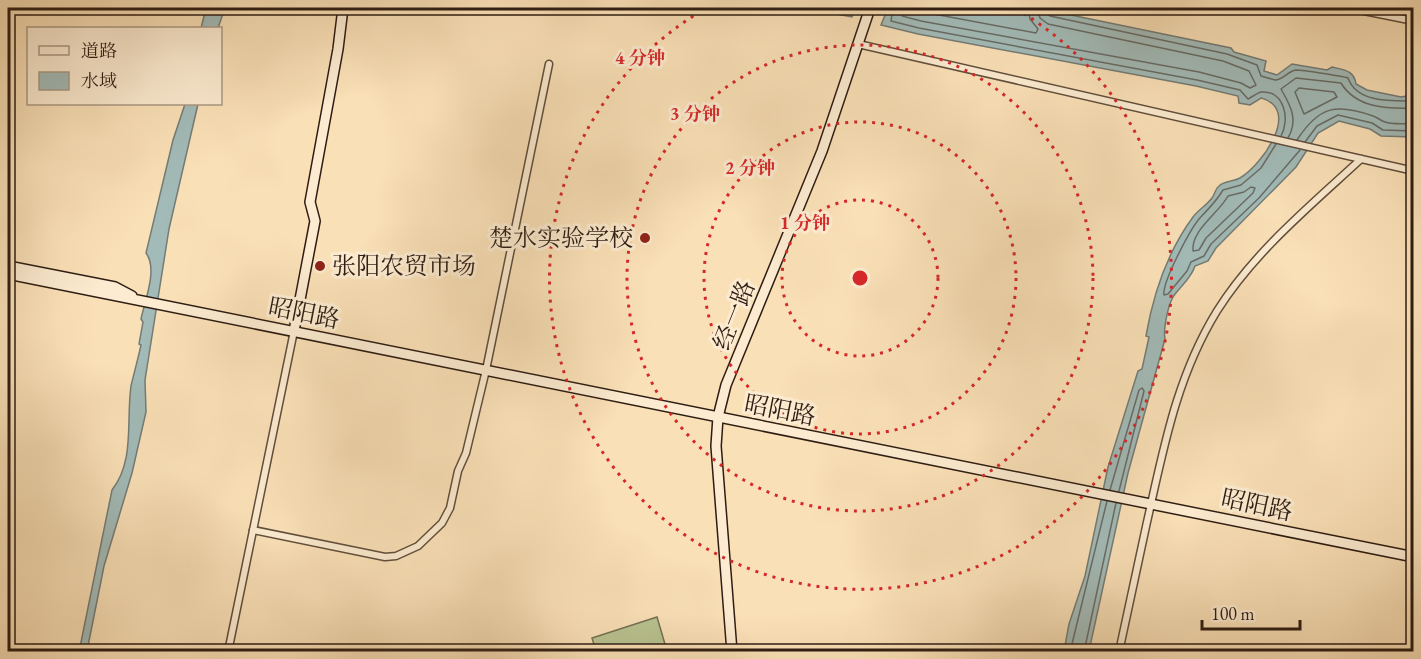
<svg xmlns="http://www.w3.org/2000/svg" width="1421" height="659" font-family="'EB Garamond','Noto Serif SC',serif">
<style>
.green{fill:#b9c392;stroke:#747052;stroke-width:1.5}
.water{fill:#a2bbb8;stroke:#747c76;stroke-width:1.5}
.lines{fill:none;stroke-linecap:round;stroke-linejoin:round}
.shore{stroke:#686c66;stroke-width:1.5}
.street-casing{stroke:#614e3c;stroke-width:9}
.secondary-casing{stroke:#2e1d13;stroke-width:12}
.street{stroke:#fcebd0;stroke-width:6}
.secondary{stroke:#fcebd0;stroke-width:9}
.ring{fill:none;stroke:#d62828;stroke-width:3;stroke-dasharray:3 6}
.poi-dot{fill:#8f2418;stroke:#fcebd0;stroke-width:2}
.labels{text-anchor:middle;stroke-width:6;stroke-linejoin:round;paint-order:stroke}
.poi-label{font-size:24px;fill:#2e1d13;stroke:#fcebd0;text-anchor:end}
.street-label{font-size:24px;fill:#2e1d13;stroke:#fcebd0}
.centre{fill:#d62828;stroke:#fcebd0;stroke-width:3}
.ring-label{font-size:18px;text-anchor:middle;font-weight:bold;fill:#d62828;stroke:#fcebd0;stroke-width:6;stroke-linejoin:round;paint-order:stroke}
</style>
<rect width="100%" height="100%" fill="#fae0b7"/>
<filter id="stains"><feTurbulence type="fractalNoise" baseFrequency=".00333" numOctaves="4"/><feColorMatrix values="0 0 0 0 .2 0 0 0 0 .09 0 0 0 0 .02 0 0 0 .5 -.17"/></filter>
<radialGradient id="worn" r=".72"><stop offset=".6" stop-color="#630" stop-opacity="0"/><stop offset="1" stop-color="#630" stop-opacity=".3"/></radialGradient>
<path class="green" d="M657 617 667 651H596L592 638Z"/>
<g class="water">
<path d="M206 8H256L255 11 225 8 218 28H201Z"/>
<path d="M803 8H856L852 17Z"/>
<path d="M888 8H1037L1231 48 1234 52 1266 61 1264 71 1277 75 1292 64 1327 70 1332 67C1344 70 1354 70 1356 84L1367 90 1401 97 1413 95V137L1381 136 1370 129 1339 121 1318 133 1296 167 1216 248 1208 261 1195 266C1191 279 1180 286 1173 297 1168 306 1163 329 1165 339L1128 473 1089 651H1064L1069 624 1085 576 1108 467 1138 371 1142 369 1149 337 1146 336C1153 295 1168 251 1193 217 1198 210 1207 205 1212 198 1215 194 1215 189 1219 186 1225 180 1233 182 1240 178 1262 165 1302 109 1261 98L1250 105 1239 103 1238 96 1196 86 918 34 881 25Z"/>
<path d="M185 104H198L169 229 145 380 146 412 132 473 104 566 87 651 79 652 112 490C135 461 126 421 131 386 134 373 138 359 141 345L139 344 143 322 141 319C145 300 158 269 146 253L173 140Z"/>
</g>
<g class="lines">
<g class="shore">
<path d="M893 8 891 21 919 28 1197 80 1240 90 1248 99C1252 97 1257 93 1261 92 1285 90 1290 120 1281 136"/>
<path d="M901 8 902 16 921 21 1199 72 1241 83 1250 88 1256 85 1249 71 1223 61 1048 24 1040 18 1037 8"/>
<path d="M910 8 923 12 1036 33 1038 29 1030 19 1028 8"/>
<path d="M1044 8 1050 16 1227 54 1257 65 1261 76 1275 80C1283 80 1288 71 1296 70 1303 70 1341 76 1348 78 1357 103 1391 101 1414 101"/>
<path d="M1299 88 1334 92 1337 97 1304 114 1295 92Z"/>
<path d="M1288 138C1299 119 1290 105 1281 89L1296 78 1341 83C1356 108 1387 109 1414 108"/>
<path d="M1297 140C1319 106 1336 103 1373 116 1377 117 1381 121 1385 122 1393 125 1405 123 1414 124"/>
<path d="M1305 142 1317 126 1338 115 1372 123 1383 130 1414 131"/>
<path d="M1276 144 1261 168 1241 185 1223 190C1216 202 1208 209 1199 219 1190 230 1162 282 1164 295L1168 294 1187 271 1191 262 1204 256 1211 244 1259 198 1300 150"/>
<path d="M1251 187 1255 188 1253 193 1206 238 1199 250 1193 251C1191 230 1219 213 1228 196L1244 192Z"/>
<path d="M1110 490 1139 390 1142 388 1144 391 1119 491"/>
<path d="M1070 652 1107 501"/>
<path d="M1084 652 1116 503"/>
</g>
<defs>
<g id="street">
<path d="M1349 8 1414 21"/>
<path d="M858 44 1414 171"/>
<path d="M253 530 385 557 396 556 418 546 442 523 450 508 458 471 466 453 486 370 549 64"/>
<path d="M228 652 294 331"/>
<path d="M1119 652C1130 602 1140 553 1151 504 1166 436 1180 371 1217 311 1254 252 1310 206 1361 159"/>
</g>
<g id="secondary">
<path d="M8 266 115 287 132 296"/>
<path d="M8 274 1414 557"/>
<path d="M294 331 315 221 310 202 338 49 343 8"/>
<path d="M732 652 716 446 718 417 726 385 822 151 870 8"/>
</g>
</defs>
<use href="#street" class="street-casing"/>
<use href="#secondary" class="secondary-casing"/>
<use href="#street" class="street"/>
<use href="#secondary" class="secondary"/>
</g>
<g class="ring">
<circle cx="860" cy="278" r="78"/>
<circle cx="860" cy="278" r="156"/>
<circle cx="860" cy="278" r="233"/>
<path d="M1016 9A311 311 0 1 1 705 9"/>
</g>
<g class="poi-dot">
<circle cx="645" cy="238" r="6"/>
<circle cx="320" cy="266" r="6"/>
</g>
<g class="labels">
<g class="poi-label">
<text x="633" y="246">楚水实验学校</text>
<text x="332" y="274" text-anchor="start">张阳农贸市场</text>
</g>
<g class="street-label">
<text transform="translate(304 313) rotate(11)" y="8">昭阳路</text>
<text transform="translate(734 315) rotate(-68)" y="8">经一路</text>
<text transform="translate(780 410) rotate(11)" y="8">昭阳路</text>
<text transform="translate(1257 505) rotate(12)" y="8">昭阳路</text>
</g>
</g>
<circle cx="860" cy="278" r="9" class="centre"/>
<g class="ring-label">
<text x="640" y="64">4 分钟</text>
<text x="695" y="120">3 分钟</text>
<text x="750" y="174">2 分钟</text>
<text x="805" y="229">1 分钟</text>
</g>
<rect width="1421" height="659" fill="none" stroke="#fae0b7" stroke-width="30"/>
<rect x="9" y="9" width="1403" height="641" fill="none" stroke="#2e1d13" stroke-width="3"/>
<rect x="15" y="15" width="1391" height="629" fill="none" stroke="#2e1d13" stroke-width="1.5"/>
<rect x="27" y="27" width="195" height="78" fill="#fcebd0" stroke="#aa9984" stroke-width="1.5"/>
<rect x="39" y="46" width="30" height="9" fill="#fcebd0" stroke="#aa9984" stroke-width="1.5"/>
<text x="81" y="57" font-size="18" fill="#2e1d13">道路</text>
<rect x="39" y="72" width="30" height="18" fill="#a2bbb8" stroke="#aa9984" stroke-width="1.5"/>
<text x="81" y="87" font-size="18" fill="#2e1d13">水域</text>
<path d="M1202 620v9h98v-9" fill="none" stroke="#2e1d13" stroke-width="3"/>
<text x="1211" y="620" font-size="18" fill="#2e1d13" stroke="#fcebd0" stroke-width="4.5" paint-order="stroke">100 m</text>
<rect width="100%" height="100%" filter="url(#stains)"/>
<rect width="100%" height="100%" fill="url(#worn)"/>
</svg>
